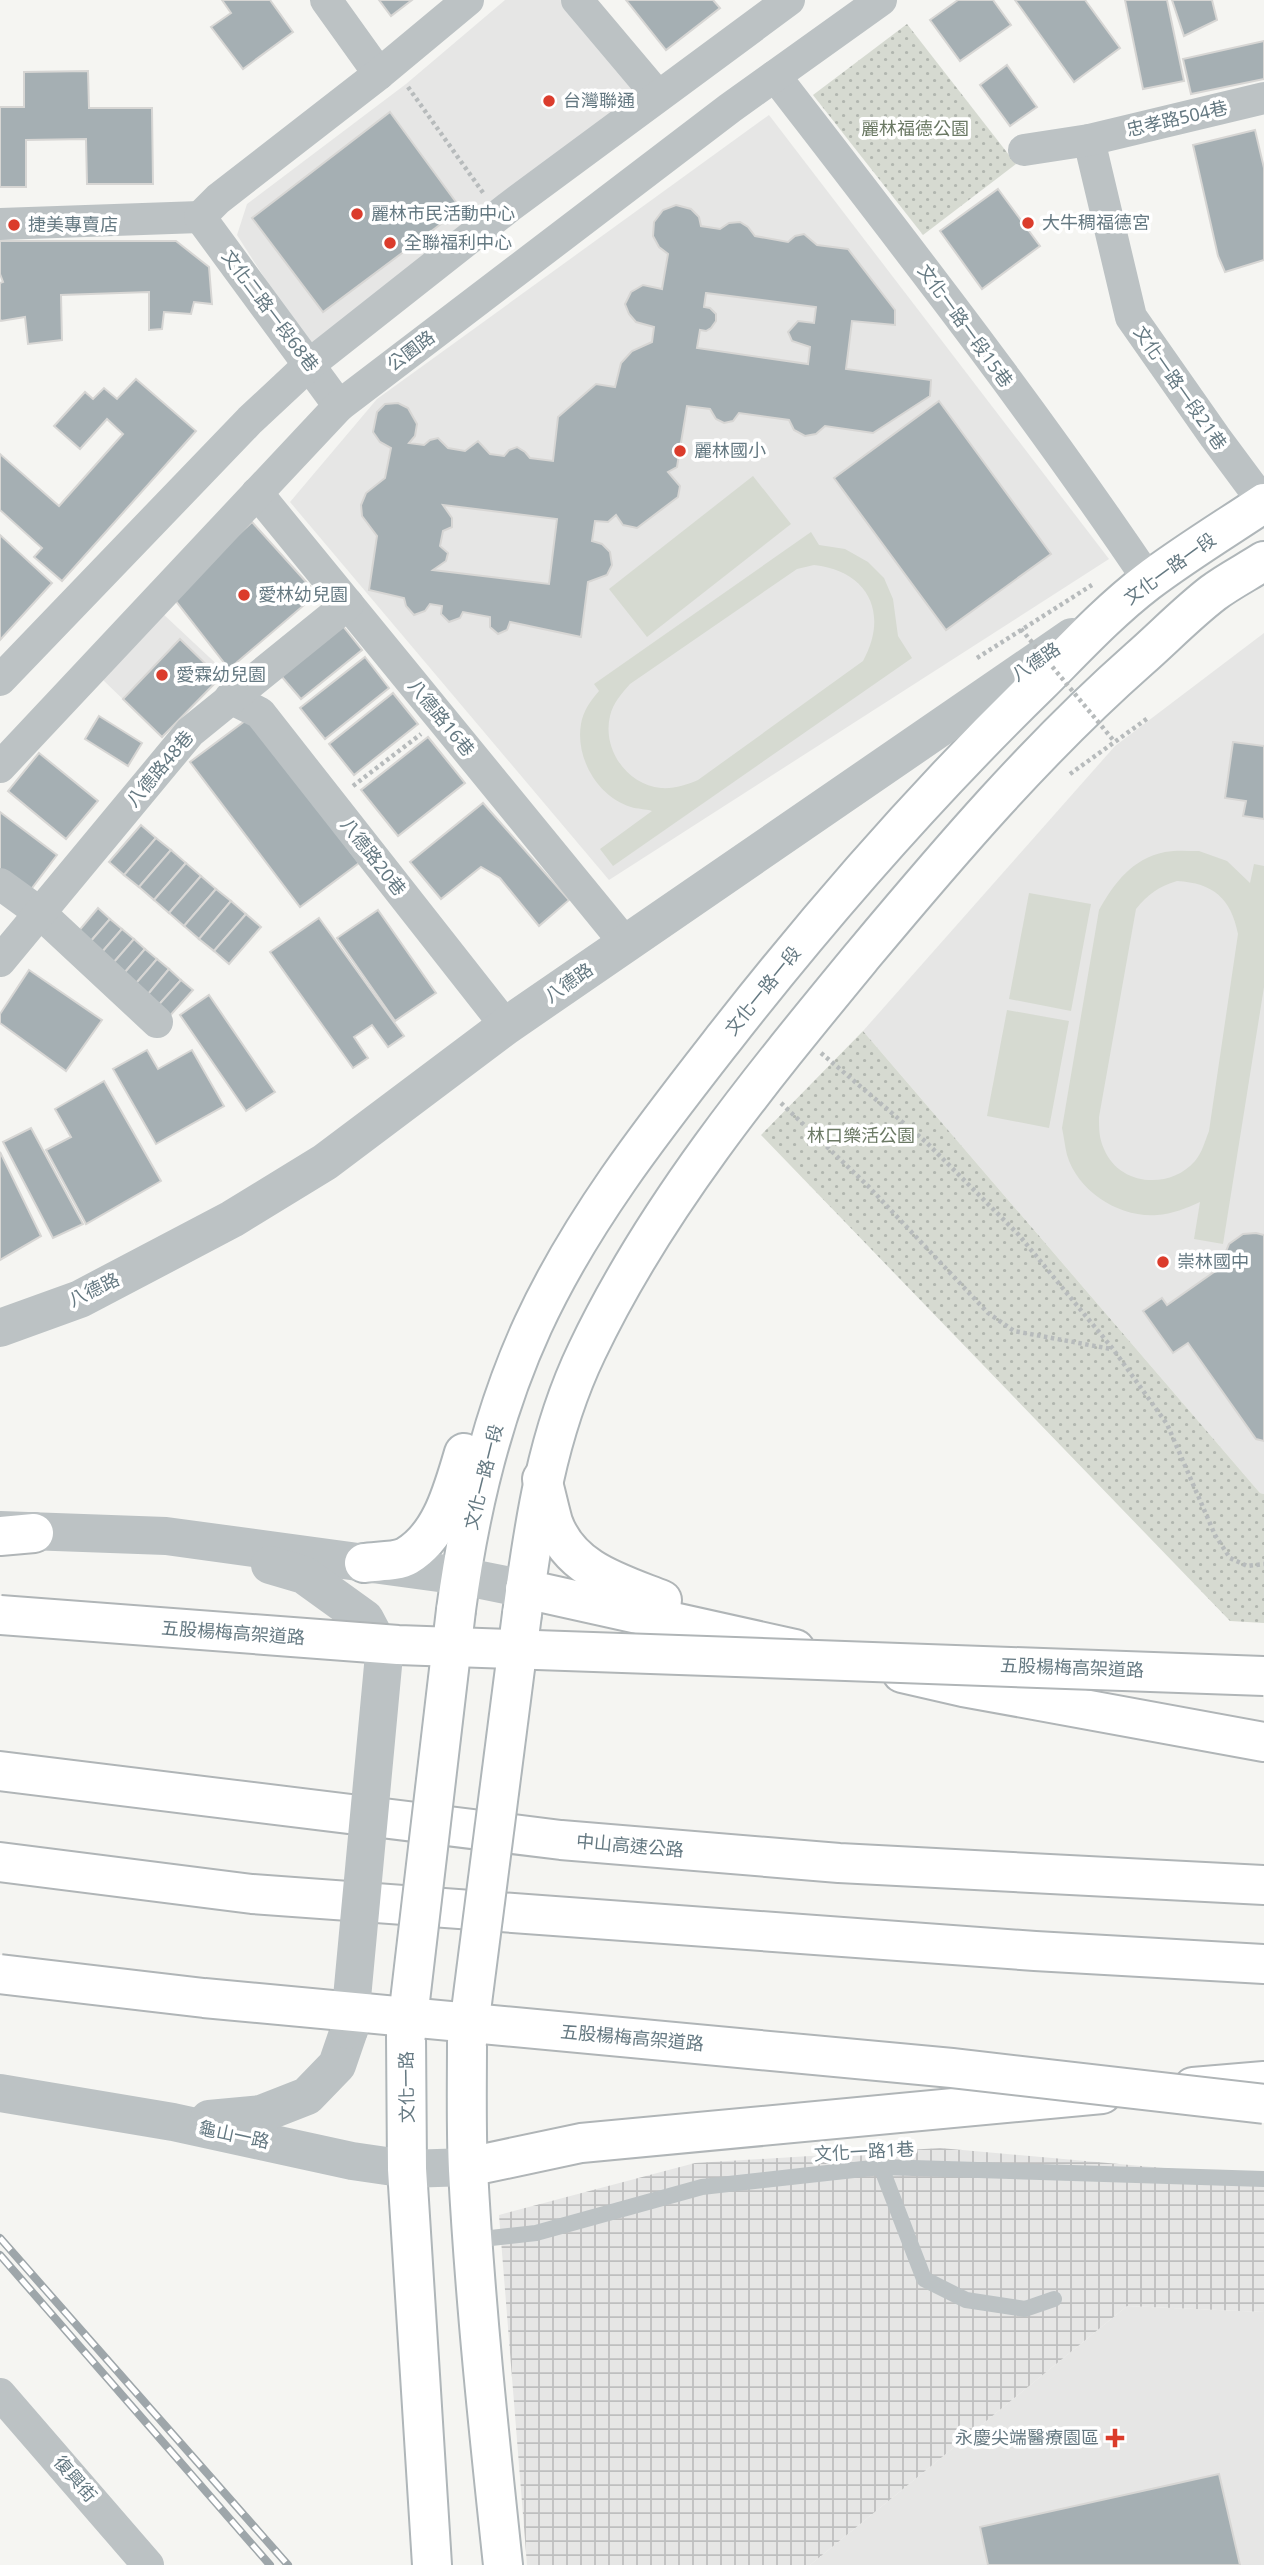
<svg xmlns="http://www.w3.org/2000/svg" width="1264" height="2565" font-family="'Noto Sans','Noto Sans TC',sans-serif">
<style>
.built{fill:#e6e6e5}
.industrial{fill:url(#industrial-grid)}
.park{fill:url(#park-dots)}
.pitch{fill:#d6dad1;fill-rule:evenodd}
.building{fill:#a5afb3;stroke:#d7d6d4;stroke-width:2;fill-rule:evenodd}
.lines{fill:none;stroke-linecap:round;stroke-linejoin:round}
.secondary-casing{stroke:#afb6b9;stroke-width:42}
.motorway-casing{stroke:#b0b5b7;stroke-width:42}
.path{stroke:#b7bbbc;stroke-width:4.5;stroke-dasharray:3.5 3.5;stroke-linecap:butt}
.service{stroke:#bcc2c4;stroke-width:16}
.minor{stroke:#bcc2c4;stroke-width:32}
.tertiary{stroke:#bcc2c4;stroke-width:38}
.secondary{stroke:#fff;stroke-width:38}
.motorway{stroke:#fff;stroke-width:38}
.rail-casing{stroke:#9ea6aa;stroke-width:8}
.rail{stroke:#fff;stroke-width:5;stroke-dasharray:16;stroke-linecap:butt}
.secondary-bridge-casing{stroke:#afb6b9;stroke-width:42;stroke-linecap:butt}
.motorway-bridge-casing{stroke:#b0b5b7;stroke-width:42;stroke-linecap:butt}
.path-bridge{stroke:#b7bbbc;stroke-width:4.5;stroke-dasharray:3.5 3.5;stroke-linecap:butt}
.tertiary-bridge{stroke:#bcc2c4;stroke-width:38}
.secondary-bridge{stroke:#fff;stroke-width:38}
.motorway-bridge{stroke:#fff;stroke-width:38}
.poi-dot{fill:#db3c2c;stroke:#fff;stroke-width:2.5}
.labels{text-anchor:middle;stroke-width:7;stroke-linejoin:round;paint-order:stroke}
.poi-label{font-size:18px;fill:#657982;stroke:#fff;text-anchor:start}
.street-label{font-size:18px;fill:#657982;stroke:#fff}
.park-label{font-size:18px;fill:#6b7964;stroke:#fff}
</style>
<defs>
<pattern id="industrial-grid" width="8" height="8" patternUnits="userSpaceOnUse" patternTransform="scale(1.75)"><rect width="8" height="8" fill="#e6e6e5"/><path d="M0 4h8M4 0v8" fill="none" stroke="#bebfbf"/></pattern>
<pattern id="park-dots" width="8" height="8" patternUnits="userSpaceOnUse" patternTransform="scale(1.75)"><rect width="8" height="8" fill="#d6dad1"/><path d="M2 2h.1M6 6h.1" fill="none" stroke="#b1b6af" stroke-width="1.8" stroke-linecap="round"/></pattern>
</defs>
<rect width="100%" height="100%" fill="#f5f5f2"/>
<g class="built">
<path d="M505 0H564L652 91 312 352 237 235 247 204 406 84Z"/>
<path d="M769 115 1109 559 609 880 290 502 377 399Z"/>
<path d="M162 613 225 672 162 737 100 677Z"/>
<path d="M1264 633V1494L1260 1493 863 1031 1115 746Z"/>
<path d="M1127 2306 1264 2312V2565H810Z"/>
</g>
<path class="industrial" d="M940 2148 1264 2177V2312L1127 2306 810 2565H527L499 2215 695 2163Z"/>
<g class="park">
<path d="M907 24 1016 164 923 235 813 95Z"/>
<path d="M863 1031 1260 1493 1264 1494V1623L1230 1621 761 1135Z"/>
</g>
<g class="pitch">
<path d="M753 476 791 524 647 637 609 589Z"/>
<path d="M811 532 819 545 845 549 868 562 884 578 893 599 898 636 912 658 613 866 600 849 652 811C646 809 637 809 631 807 598 797 575 758 581 724 583 711 591 700 599 691L594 684ZM814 565C869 571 889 614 863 661L698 780C686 785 674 789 661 788 627 785 602 749 610 716 613 703 622 693 630 684L797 569Z"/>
<path d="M1199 851 1227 861 1250 883 1254 864 1264 866V987L1223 1244 1194 1239 1200 1202C1187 1208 1172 1214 1157 1215 1120 1218 1078 1192 1067 1155 1065 1147 1064 1137 1062 1128L1099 910C1115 882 1132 859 1165 852 1176 850 1188 851 1199 851ZM1177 881C1213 883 1231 898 1238 934L1209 1131C1205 1141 1202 1153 1195 1161 1170 1190 1119 1186 1104 1149 1099 1138 1099 1129 1099 1117L1136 909C1148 894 1158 887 1177 881Z"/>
<path d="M1029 893 1091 904 1071 1011 1009 999Z"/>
<path d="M1007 1010 1069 1021 1049 1128 987 1116Z"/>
</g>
<g class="building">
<path d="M222 0H270L293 32 243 69 211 27 231 13Z"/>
<path d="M379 0H412L391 16Z"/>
<path d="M626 0H713L720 8 666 50Z"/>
<path d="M958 0H993L1011 25 960 61 930 20Z"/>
<path d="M1015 0H1085L1120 48 1074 82Z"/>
<path d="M1125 0H1167L1184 81 1143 89Z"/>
<path d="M1172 0H1212L1217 20 1184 36Z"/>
<path d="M1264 41V79L1191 94 1183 59Z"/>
<path d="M1007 65 1037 107 1010 126 980 85Z"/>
<path d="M88 71 89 108H152L153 184H87L86 139 26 140V187H0V107H24V72Z"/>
<path d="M390 112 461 209 323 312 252 218Z"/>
<path d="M1255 130 1264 168V260L1225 272 1218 256 1193 145Z"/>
<path d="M998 189 1040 246 982 289 940 231Z"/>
<path d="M676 205 691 209 699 217 701 226 720 229 729 223 740 222 748 227 755 236 788 242 795 236 804 234 817 245 848 249 895 310V325L852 321 846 369 931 380 930 396 873 433 825 426 816 434 805 436 794 430 789 420 739 413 733 421 724 423 716 419 710 409 687 406 677 467 668 472 680 486 678 497 637 528 623 525 616 515 608 522 595 521 592 541 602 544 610 552 612 565 607 575 588 582 581 637 510 622 507 630 498 634 490 627V617L463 612 460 618 449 622 441 614 442 606 430 604 425 611 414 615 406 606 404 598 369 590 377 536 362 516 361 505 366 493 385 478 391 448 380 442 373 432 377 412 385 404 398 403 408 408 417 424 415 436 409 443 424 445 430 440 438 438 448 448 465 451 478 441 490 454 504 456 509 450 517 447 525 452 530 458 553 461 558 417 596 384 615 387 621 363 632 351 652 342 654 327 636 322 629 314 625 304 631 292 643 285 662 289 668 254 659 247 653 236 654 222 663 210ZM706 293 816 307 814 323 798 321 788 332 792 341 810 347 808 364 697 348 700 330 706 331 711 328 716 321V314L710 308 704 307ZM443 505 557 519 549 584 433 570 446 561 448 553 440 546 443 531 452 527V518Z"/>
<path d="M0 241H176L209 267 212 304 194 302 191 314 164 312 162 329 149 330V292L61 295 62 340 28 344 25 317 1 321 0 319V283L3 282 0 274Z"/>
<path d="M136 379 196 431 62 581 34 557 42 548 0 510V454L59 506 123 434 107 419 80 449 54 426 85 392 93 399 104 388 117 399Z"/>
<path d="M939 401 1051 554 946 630 834 478Z"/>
<path d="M252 522 317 594 229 669 172 596Z"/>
<path d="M0 535 52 583 0 640Z"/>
<path d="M338 620 362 650 301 699 276 670Z"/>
<path d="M180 639 220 678 162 737 123 699Z"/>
<path d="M365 657 389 688 325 739 300 708Z"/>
<path d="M393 693 418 724 354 775 329 744Z"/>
<path d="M99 716 142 743 128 766 85 739Z"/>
<path d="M249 718 359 863 300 907 190 762Z"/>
<path d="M428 737 465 783 398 836 361 790Z"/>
<path d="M1233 742 1264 746V819L1243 816 1246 801 1225 798Z"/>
<path d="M39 753 98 801 66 839 8 791Z"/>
<path d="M483 803 569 900 539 926 500 878 481 867 441 899 410 862Z"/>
<path d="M0 812 57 855 29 892 0 870Z"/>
<path d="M141 825 156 838 124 875 109 862Z"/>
<path d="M156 838 171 850 139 887 124 875Z"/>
<path d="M171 850 186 863 154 900 139 887Z"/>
<path d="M186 863 201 876 169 913 154 900Z"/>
<path d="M201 876 216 889 184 926 169 913Z"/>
<path d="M216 889 231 901 199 939 184 926Z"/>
<path d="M231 901 246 914 214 951 199 939Z"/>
<path d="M98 908 110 919 84 949 72 939Z"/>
<path d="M378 910 436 993 395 1021 337 938Z"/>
<path d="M246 914 261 927 229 964 214 951Z"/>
<path d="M319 918 404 1036 388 1047 372 1025 354 1037 368 1058 353 1068 270 952Z"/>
<path d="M110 919 122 929 96 959 84 949Z"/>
<path d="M122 929 134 939 108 969 96 959Z"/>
<path d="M134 939 145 949 119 979 108 969Z"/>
<path d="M145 949 157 959 131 989 119 979Z"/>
<path d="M157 959 169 969 144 999 131 989Z"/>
<path d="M169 969 181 980 155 1009 144 999Z"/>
<path d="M29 970 102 1020 66 1071 0 1023V1014Z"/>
<path d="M181 980 193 990 167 1019 155 1009Z"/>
<path d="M209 995 275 1092 246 1111 180 1015Z"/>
<path d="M147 1050 158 1069 192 1050 224 1106 156 1144 113 1069Z"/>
<path d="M104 1081 161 1181 86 1224 46 1150 71 1137 55 1109Z"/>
<path d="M31 1128 83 1224 53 1238 3 1142Z"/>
<path d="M0 1152 41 1236 0 1260Z"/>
<path d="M1256 1233 1264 1235V1441L1256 1439 1188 1343 1173 1353 1143 1311 1162 1298 1167 1305 1224 1265V1256L1229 1244 1243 1234Z"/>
<path d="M1219 2474 1240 2565H988L980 2527Z"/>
</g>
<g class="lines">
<defs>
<g id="secondary">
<path d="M364 1563C376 1561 397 1562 407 1556 442 1535 453 1489 464 1453"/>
<path d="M456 1610C469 1513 492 1414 533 1325 582 1219 654 1128 725 1037 822 913 926 794 1039 684 1074 649 1108 612 1147 582 1184 554 1225 529 1264 503"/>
<path d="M522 1614C534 1524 547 1434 587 1351 656 1206 761 1079 863 955 950 851 1037 749 1139 659 1164 637 1187 613 1213 593 1229 581 1247 572 1264 561"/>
<path d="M406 2035 407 2169 432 2565"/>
<path d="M467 2042C467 2084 466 2128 468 2170 475 2302 489 2434 503 2565"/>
</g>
<g id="motorway">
<path d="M542 1479C546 1493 549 1508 553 1522 570 1570 619 1583 662 1600"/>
<path d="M0 1536 34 1533"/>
<path d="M525 1589 795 1649"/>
<path d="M902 1673 963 1687 1264 1742"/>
<path d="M0 1771 561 1840 839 1863 1264 1885"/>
<path d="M0 1862 252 1894 1035 1951 1264 1964"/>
<path d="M1193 2087 1264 2081"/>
<path d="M468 2167 581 2143 1102 2094"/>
</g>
</defs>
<use href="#secondary" class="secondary-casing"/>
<use href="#motorway" class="motorway-casing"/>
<g class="path">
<path d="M408 87 484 194"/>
<path d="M977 658 1092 585"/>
<path d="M1070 774 1148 718"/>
<path d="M353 786 421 734"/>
<path d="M821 1053 926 1142 1018 1234 1113 1349 1167 1424 1215 1535 1230 1558 1247 1566 1264 1564"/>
<path d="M781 1103 868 1186 988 1313 1014 1331 1111 1349"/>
</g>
<g class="service">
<path d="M881 2167 924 2279 966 2300 1025 2309 1054 2299"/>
<path d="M473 2240 536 2233 702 2187 881 2167 1264 2179"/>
</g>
<g class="minor">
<path d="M326 0 379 74"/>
<path d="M577 0 658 96"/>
<path d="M775 76C903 242 1032 407 1149 581"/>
<path d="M1089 140 1131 317 1215 437 1264 503"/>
<path d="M1024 150 1089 140 1264 98"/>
<path d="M0 224 200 217"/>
<path d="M339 406 200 217 218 199 379 74 468 0"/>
<path d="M257 493 626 944"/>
<path d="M0 680 250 420 310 364 509 207 789 0"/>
<path d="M230 698 260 713 506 1026"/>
<path d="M0 767 339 406 730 108 881 0"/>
<path d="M0 884 40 913 157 1022"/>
<path d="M0 961 190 732 348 604"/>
<path d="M0 2394 148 2565"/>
</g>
<g class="tertiary">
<path d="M0 1328 80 1299 232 1219 325 1162 506 1026 1072 637"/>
<path d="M0 1530 166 1536 461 1576 525 1589"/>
<path d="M270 1565 304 1575 365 1619 384 1655"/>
<path d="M0 2093 173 2122 352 2161 407 2169 468 2167"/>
<path d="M209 2119 261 2114 307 2096 337 2065 349 2030"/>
</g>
<use href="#secondary" class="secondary"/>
<use href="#motorway" class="motorway"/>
<defs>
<g id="rail">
<path d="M0 2238 288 2565"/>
<path d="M0 2255 270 2565"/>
</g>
</defs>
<use href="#rail" class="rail-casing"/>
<use href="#rail" class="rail"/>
<defs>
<g id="secondary-bridge">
<path d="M406 2035 456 1610"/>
<path d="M467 2042 522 1614"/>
</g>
<g id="motorway-bridge">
<path d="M0 1615 398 1645 1264 1676"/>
<path d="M0 1974 204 1998 952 2068 1264 2104"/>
</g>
</defs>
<use href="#secondary-bridge" class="secondary-bridge-casing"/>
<use href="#motorway-bridge" class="motorway-bridge-casing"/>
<path class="path-bridge" d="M1021 629 1114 741"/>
<path class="tertiary-bridge" d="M349 2030 384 1655"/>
<use href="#secondary-bridge" class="secondary-bridge"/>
<use href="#motorway-bridge" class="motorway-bridge"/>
</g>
<g class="poi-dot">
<circle cx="549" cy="101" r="7"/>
<circle cx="357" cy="214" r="7"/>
<circle cx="1028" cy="223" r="7"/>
<circle cx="14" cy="225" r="7"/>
<circle cx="390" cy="243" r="7"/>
<circle cx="680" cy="451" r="7"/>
<circle cx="244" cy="595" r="7"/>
<circle cx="162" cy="675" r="7"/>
<circle cx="1163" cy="1262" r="7"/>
<path d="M1111.5 2427.5h7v7h7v7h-7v7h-7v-7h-7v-7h7z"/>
</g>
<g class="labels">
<g class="poi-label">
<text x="563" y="107">台灣聯通</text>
<text x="371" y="220">麗林市民活動中心</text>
<text x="1042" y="229">大牛稠福德宮</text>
<text x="28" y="231">捷美專賣店</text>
<text x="404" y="249">全聯福利中心</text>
<text x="694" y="457">麗林國小</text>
<text x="258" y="601">愛林幼兒園</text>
<text x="176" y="681">愛霖幼兒園</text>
<text x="1177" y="1268">崇林國中</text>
<text x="1099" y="2444" text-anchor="end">永慶尖端醫療園區</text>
</g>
<g class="street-label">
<text transform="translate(1177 119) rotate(-13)" y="6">忠孝路504巷</text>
<text transform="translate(270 311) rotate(53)" y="6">文化二路一段68巷</text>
<text transform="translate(965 326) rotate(54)" y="6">文化一路一段15巷</text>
<text transform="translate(411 351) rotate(-37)" y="6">公園路</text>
<text transform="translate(1180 388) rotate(55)" y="6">文化一路一段21巷</text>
<text transform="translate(1170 569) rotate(-36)" y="6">文化一路一段</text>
<text transform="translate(1036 662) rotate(-34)" y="6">八德路</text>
<text transform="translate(441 718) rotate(51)" y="6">八德路16巷</text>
<text transform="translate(160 769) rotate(-50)" y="6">八德路48巷</text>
<text transform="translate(373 857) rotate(52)" y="6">八德路20巷</text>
<text transform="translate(569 983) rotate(-35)" y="6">八德路</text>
<text transform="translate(763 991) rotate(-51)" y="6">文化一路一段</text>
<text transform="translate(94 1290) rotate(-26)" y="6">八德路</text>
<text transform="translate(484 1477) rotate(-76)" y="6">文化一路一段</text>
<text transform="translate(233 1633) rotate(4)" y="6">五股楊梅高架道路</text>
<text transform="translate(1072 1668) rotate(2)" y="6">五股楊梅高架道路</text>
<text transform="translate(630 1846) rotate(5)" y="6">中山高速公路</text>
<text transform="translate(632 2038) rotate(5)" y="6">五股楊梅高架道路</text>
<text transform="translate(407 2087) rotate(-91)" y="6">文化一路</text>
<text transform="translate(234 2135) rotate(12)" y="6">龜山一路</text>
<text transform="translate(864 2152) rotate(-3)" y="6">文化一路1巷</text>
<text transform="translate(75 2479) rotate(49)" y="6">復興街</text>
</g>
<g class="park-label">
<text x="915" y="135">麗林福德公園</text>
<text x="861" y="1142">林口樂活公園</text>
</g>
</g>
</svg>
